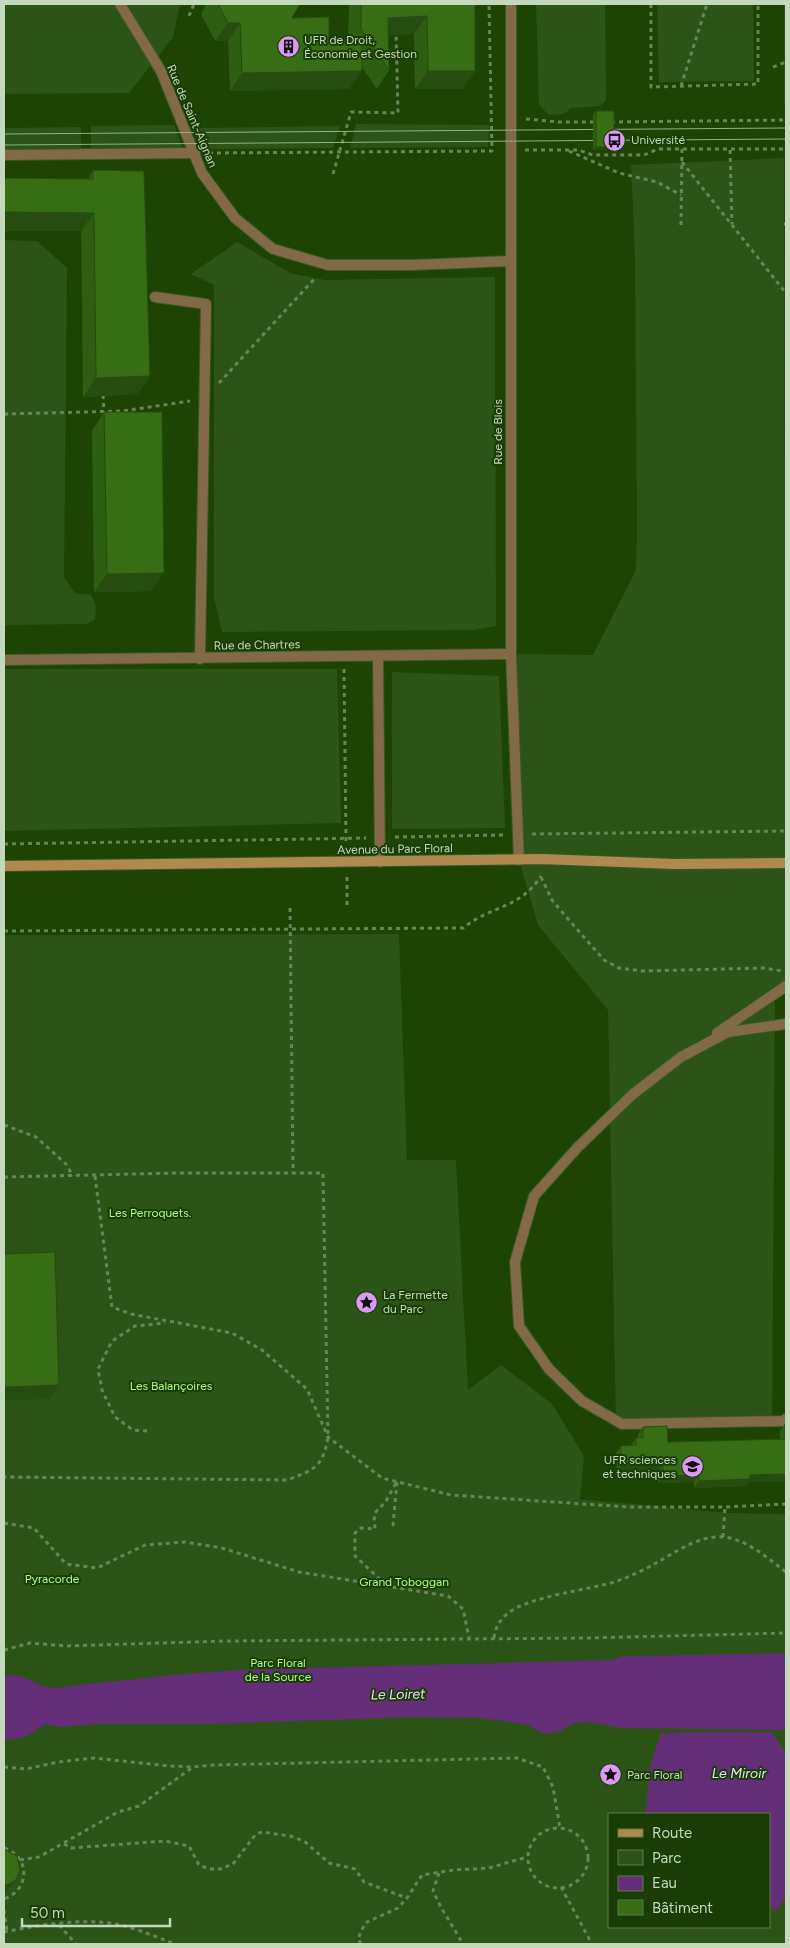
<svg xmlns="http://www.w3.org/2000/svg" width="790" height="1948" font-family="Figtree,sans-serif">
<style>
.built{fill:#1d4403}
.green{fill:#2c5416;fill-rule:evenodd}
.water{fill:#652e78}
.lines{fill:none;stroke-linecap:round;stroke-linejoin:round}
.service-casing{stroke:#395926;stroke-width:12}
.minor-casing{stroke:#395926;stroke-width:12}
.secondary-casing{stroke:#395926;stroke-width:12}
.path{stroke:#688459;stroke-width:3;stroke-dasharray:4 4;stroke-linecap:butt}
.service{stroke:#826a47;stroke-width:10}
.minor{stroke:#826a47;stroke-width:10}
.secondary{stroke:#af894f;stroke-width:10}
.tram{stroke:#97af8b;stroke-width:1}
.wall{fill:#2e5e12}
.shaded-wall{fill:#264c0f}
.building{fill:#366d15;stroke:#264c0f}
.labels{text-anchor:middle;stroke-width:4;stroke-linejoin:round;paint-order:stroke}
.poi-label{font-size:12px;fill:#c4d8bb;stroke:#1a3d05;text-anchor:start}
.street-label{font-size:12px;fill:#c4d8bb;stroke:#1a3d05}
.park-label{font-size:12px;fill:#adf98a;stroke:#1a3d05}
.water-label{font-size:14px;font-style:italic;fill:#eddef3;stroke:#1a3d05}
</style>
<rect width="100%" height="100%" fill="#1a3d05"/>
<path class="built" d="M4 4H786V1514L731 1513 514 1492 472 1478 456 1160H407L398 934 4 935Z"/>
<g class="green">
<path d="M4 4H180L173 37 129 93 4 94Z"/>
<path d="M536 4H605L606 100 600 106 571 108 564 114 549 115 539 105Z"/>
<path d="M657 4H753L754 81 659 82Z"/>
<rect x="784" y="4" width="2" height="100"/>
<path d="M356 124 489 125 488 147 350 148Z"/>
<path d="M174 125 183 149 91 150V126Z"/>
<path d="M340 126 333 148 202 149 193 128Z"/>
<path d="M81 127V150H4V128Z"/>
<path d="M784 158 786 990 775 999 772 1423H616L608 1010 538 925 519 860 511 654 593 655 636 570 637 529 635 258 631 165Z"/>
<path d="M4 240 37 241 67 268 64 577 75 593 91 595 96 605 95 619 86 624 4 625Z"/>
<path d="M237 242 290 273 325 280 495 277 496 626 474 630 222 632 214 598V285L191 274Z"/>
<path d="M4 669H337L341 823 4 831Z"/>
<path d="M392 672 499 676 505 828 392 829Z"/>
<path d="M399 934 407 1160H456L468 1390 501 1365 552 1404 584 1456 580 1499 731 1513 786 1514V1944H4V935ZM609 1814H769V1927H609Z"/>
</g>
<g class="water">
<path d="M786 1653V1726L783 1730 621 1728 589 1722 573 1723 560 1731 547 1734 540 1732 528 1725 484 1718 412 1717 213 1724H101L58 1727 46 1724C33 1732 21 1742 4 1739V1676C25 1672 34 1686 53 1688L172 1675 237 1670 612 1660 623 1656Z"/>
<path d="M772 1732 786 1754V1898L775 1912 769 1903V1814H646L649 1770 661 1733Z"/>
</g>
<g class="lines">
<defs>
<g id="service">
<path d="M120 4 161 71 202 173 235 218 273 249 328 265H413L511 261"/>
<path d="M4 155 195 153"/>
<path d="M155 297 206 304 200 659"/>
<path d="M786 1024 728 1032 681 1057 633 1094 578 1147 534 1196 515 1262 519 1326 549 1369 582 1401 622 1424 783 1421 786 1419"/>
<path d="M717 1033 786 986"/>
</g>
<g id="minor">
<path d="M511 4V654L519 860"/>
<path d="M378 656 380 862"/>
<path d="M4 660 511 654"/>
</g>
<path id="secondary" d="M4 866 541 859 675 864 786 863"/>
</defs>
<use href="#service" class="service-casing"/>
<use href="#minor" class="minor-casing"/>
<use href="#secondary" class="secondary-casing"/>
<g class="path">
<path d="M651 4V87L758 84V4"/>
<path d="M189 16 194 4"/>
<path d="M773 67 786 62"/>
<path d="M681 86 707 4"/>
<path d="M526 119 559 122H597"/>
<path d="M611 122 786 120"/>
<path d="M525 150H578L593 155H644L658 149H786"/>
<path d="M730 150 732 224"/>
<path d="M569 151 619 173 657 182 681 195"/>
<path d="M209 153 492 151 489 4"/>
<path d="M682 162 785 292"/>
<path d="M333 174 351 112 398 113 396 32"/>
<path d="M784 224H786"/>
<path d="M681 225 682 149"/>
<path d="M219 383 316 277"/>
<path d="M103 395 104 412"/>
<path d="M4 414 123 411 190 401"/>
<path d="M344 669 346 841"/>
<path d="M532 834 786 831"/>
<path d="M395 837 503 835"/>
<path d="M4 844 366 838"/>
<path d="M347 877V908"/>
<path d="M541 877 552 900 568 919 604 960 619 968 642 971 764 968 782 971"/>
<path d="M290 908 293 1173"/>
<path d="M4 931 463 928C490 906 520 909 541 876"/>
<path d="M4 1125 36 1137 66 1164 73 1176"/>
<path d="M95 1176 112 1307 131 1314 232 1333 262 1350 307 1389 328 1437 382 1478 451 1495 628 1507H725L786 1504"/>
<path d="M4 1177 175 1173H323L328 1437C323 1467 314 1470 287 1480L4 1477"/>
<path d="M147 1431 133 1430 115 1417 102 1390 98 1369 112 1341 135 1326 165 1323"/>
<path d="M4 1523 34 1528 66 1564 97 1568 145 1545 185 1542 222 1548 299 1572 448 1596 463 1609 469 1638"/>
<path d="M723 1537 725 1507"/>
<path d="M386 1585 355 1556V1533L361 1528 375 1529 374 1514 386 1501 397 1481 393 1525H389"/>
<path d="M494 1638C496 1623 504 1614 518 1607 548 1594 580 1591 611 1583 627 1578 642 1571 656 1563 674 1553 695 1538 716 1537 742 1535 766 1557 786 1572"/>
<path d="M4 1650 30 1643 67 1646 224 1641 586 1638 786 1633"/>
<path d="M4 1767 26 1769 58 1762 93 1758 170 1766 193 1767 214 1765 517 1758 543 1767 553 1787 560 1828"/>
<circle cx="558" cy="1858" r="30"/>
<path d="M64 1844 71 1848 165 1841 189 1846 199 1865 209 1869H220L233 1864 256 1834 262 1832 290 1836 304 1841 329 1863 355 1869 364 1882 407 1898"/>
<path d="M4 1848C31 1857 30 1890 4 1899"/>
<path d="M20 1860 39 1857 118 1812 139 1806 193 1767"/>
<path d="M439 1873 433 1891 442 1909 463 1944"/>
<path d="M561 1887 592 1944"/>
<path d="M4 1910 7 1931"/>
<path d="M59 1925 76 1944"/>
<path d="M4 1932C39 1925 80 1918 116 1924 136 1928 156 1937 175 1944"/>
<path d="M361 1944 358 1939 365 1923 398 1908 407 1898 422 1875 454 1870 489 1868 527 1857"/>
</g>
<use href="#service" class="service"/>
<use href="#minor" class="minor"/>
<use href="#secondary" class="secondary"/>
<g class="tram">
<path d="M4 134 786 128"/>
<path d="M4 145 786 139"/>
</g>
</g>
<g class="wall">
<path d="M206 4H300L292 18 329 39 348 40 349 4H475V71L463 89H415L414 34 389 35V70L377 89 362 67 349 89 230 91 228 41H215L201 14Z"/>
<path d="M596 111 612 150H593V114Z"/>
<path d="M93 170 150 376 137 394 83 397 81 231H4V178L88 179Z"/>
<path d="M104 412 151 591 94 592 92 431Z"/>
<path d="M785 1424H786V1481L748 1482 746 1486 694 1488V1482L658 1483V1472L617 1473 616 1453 621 1446 631 1445 636 1438H638V1434L643 1427 668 1442 780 1439V1431Z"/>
</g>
<g class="shaded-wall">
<path d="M427 16 414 34 375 36 388 18Z"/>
<path d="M228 23H240L228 41H215Z"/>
<path d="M362 71 349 89 230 91 242 73Z"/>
<path d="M428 71H475L463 89H415Z"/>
<path d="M596 147H614L612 150H593Z"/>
<path d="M4 212 94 213 81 231H4Z"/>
<path d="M150 376 137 394 83 397 96 378Z"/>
<path d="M164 573 151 591 94 592 107 574Z"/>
<path d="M59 1385 50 1399 4 1400V1387Z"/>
<path d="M663 1465 658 1472 617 1473 621 1466Z"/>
<path d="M786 1474V1481L748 1482 746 1486 694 1488 699 1481 750 1475Z"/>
<path d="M698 1475 694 1482 658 1483 663 1476Z"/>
<path d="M17 1878 8 1889 4 1892V1885Z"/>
</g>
<g class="building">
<path d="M218 4H300L292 18 329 17V39L362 41V71L242 73 240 23H228Z"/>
<path d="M361 4H475V71H428L427 16 388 18 389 70 361 29Z"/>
<rect x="596" y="111" width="18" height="36"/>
<path d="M93 170 144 171 150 376 96 378 94 213 4 212V178L93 179Z"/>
<path d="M104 412H162L164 573 107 574Z"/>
<path d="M55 1252 59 1385 4 1387V1254Z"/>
<path d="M785 1424H786V1474L750 1475V1479L699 1481 698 1475 663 1476V1465L621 1466V1446L636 1445V1438H643V1427L667 1426 668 1442 785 1439Z"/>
<path d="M4 1849 17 1856 20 1869 17 1878 13 1882 7 1885H4Z"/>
</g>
<defs>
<symbol id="building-disc" viewBox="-11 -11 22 22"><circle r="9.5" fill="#dc99f4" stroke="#1a3d05"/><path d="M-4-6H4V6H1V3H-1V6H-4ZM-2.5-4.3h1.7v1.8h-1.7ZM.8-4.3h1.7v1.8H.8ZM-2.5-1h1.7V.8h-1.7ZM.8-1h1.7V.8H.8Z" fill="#111"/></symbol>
<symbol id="bus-disc" viewBox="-11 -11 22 22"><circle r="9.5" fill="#dc99f4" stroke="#1a3d05"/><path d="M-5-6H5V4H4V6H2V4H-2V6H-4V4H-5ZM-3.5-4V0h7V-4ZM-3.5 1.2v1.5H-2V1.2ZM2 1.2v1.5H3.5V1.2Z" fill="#111"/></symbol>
<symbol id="sight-disc" viewBox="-11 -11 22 22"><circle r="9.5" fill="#dc99f4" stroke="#1a3d05"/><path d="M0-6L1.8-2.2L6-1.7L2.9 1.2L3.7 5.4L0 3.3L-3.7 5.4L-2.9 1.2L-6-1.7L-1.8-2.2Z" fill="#111"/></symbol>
<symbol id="university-disc" viewBox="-11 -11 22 22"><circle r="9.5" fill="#dc99f4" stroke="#1a3d05"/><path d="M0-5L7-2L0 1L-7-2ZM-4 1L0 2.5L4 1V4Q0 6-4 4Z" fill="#111"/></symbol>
</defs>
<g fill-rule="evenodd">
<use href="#building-disc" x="276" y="34" width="25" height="25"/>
<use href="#bus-disc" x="602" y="128" width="25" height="25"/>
<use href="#sight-disc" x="354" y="1290" width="25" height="25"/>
<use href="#university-disc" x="680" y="1454" width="25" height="25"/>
<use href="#sight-disc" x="598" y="1762" width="25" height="25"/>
</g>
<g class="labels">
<g class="poi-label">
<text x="304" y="44">UFR de Droit,<tspan x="304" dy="14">Économie et Gestion</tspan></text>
<text x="631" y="144">Université</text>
<text x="383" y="1299">La Fermette<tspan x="383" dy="14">du Parc</tspan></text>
<text x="676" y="1464" text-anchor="end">UFR sciences<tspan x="676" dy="14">et techniques</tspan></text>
<text x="627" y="1779">Parc Floral</text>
</g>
<g class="street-label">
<text transform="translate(192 116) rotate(67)" y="4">Rue de Saint-Aignan</text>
<text transform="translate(498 432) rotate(-90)" y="4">Rue de Blois</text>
<text transform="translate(257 645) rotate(-1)" y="4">Rue de Chartres</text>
<text transform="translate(395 849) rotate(-1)" y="4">Avenue du Parc Floral</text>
</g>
<g class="park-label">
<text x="150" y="1217">Les Perroquets.</text>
<text x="171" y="1390">Les Balançoires</text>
<text x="52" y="1583">Pyracorde</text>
<text x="404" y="1586">Grand Toboggan</text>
<text x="278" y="1667">Parc Floral<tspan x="278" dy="14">de la Source</tspan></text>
</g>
<g class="water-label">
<text transform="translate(398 1694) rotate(-1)" y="5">Le Loiret</text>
<text x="739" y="1778">Le Miroir</text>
</g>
</g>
<rect width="790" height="1948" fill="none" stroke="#c4d8bb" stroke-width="10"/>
<rect x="608" y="1813" width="162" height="115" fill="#1a3d05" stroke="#5e7b4e"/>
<rect x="618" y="1829" width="25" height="8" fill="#af894f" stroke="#5e7b4e"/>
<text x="652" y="1838" font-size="15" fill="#c4d8bb">Route</text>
<rect x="618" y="1850" width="25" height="15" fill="#2c5416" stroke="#5e7b4e"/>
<text x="652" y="1863" font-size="15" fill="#c4d8bb">Parc</text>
<rect x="618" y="1876" width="25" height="15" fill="#652e78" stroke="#5e7b4e"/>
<text x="652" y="1888" font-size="15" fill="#c4d8bb">Eau</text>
<rect x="618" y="1900" width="25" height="15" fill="#366d15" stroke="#5e7b4e"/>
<text x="652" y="1913" font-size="15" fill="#c4d8bb">Bâtiment</text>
<path d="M22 1918v8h148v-8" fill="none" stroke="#c4d8bb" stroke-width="2.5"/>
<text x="30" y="1918" font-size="15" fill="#c4d8bb" stroke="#1a3d05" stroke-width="4" paint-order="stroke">50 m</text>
</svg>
